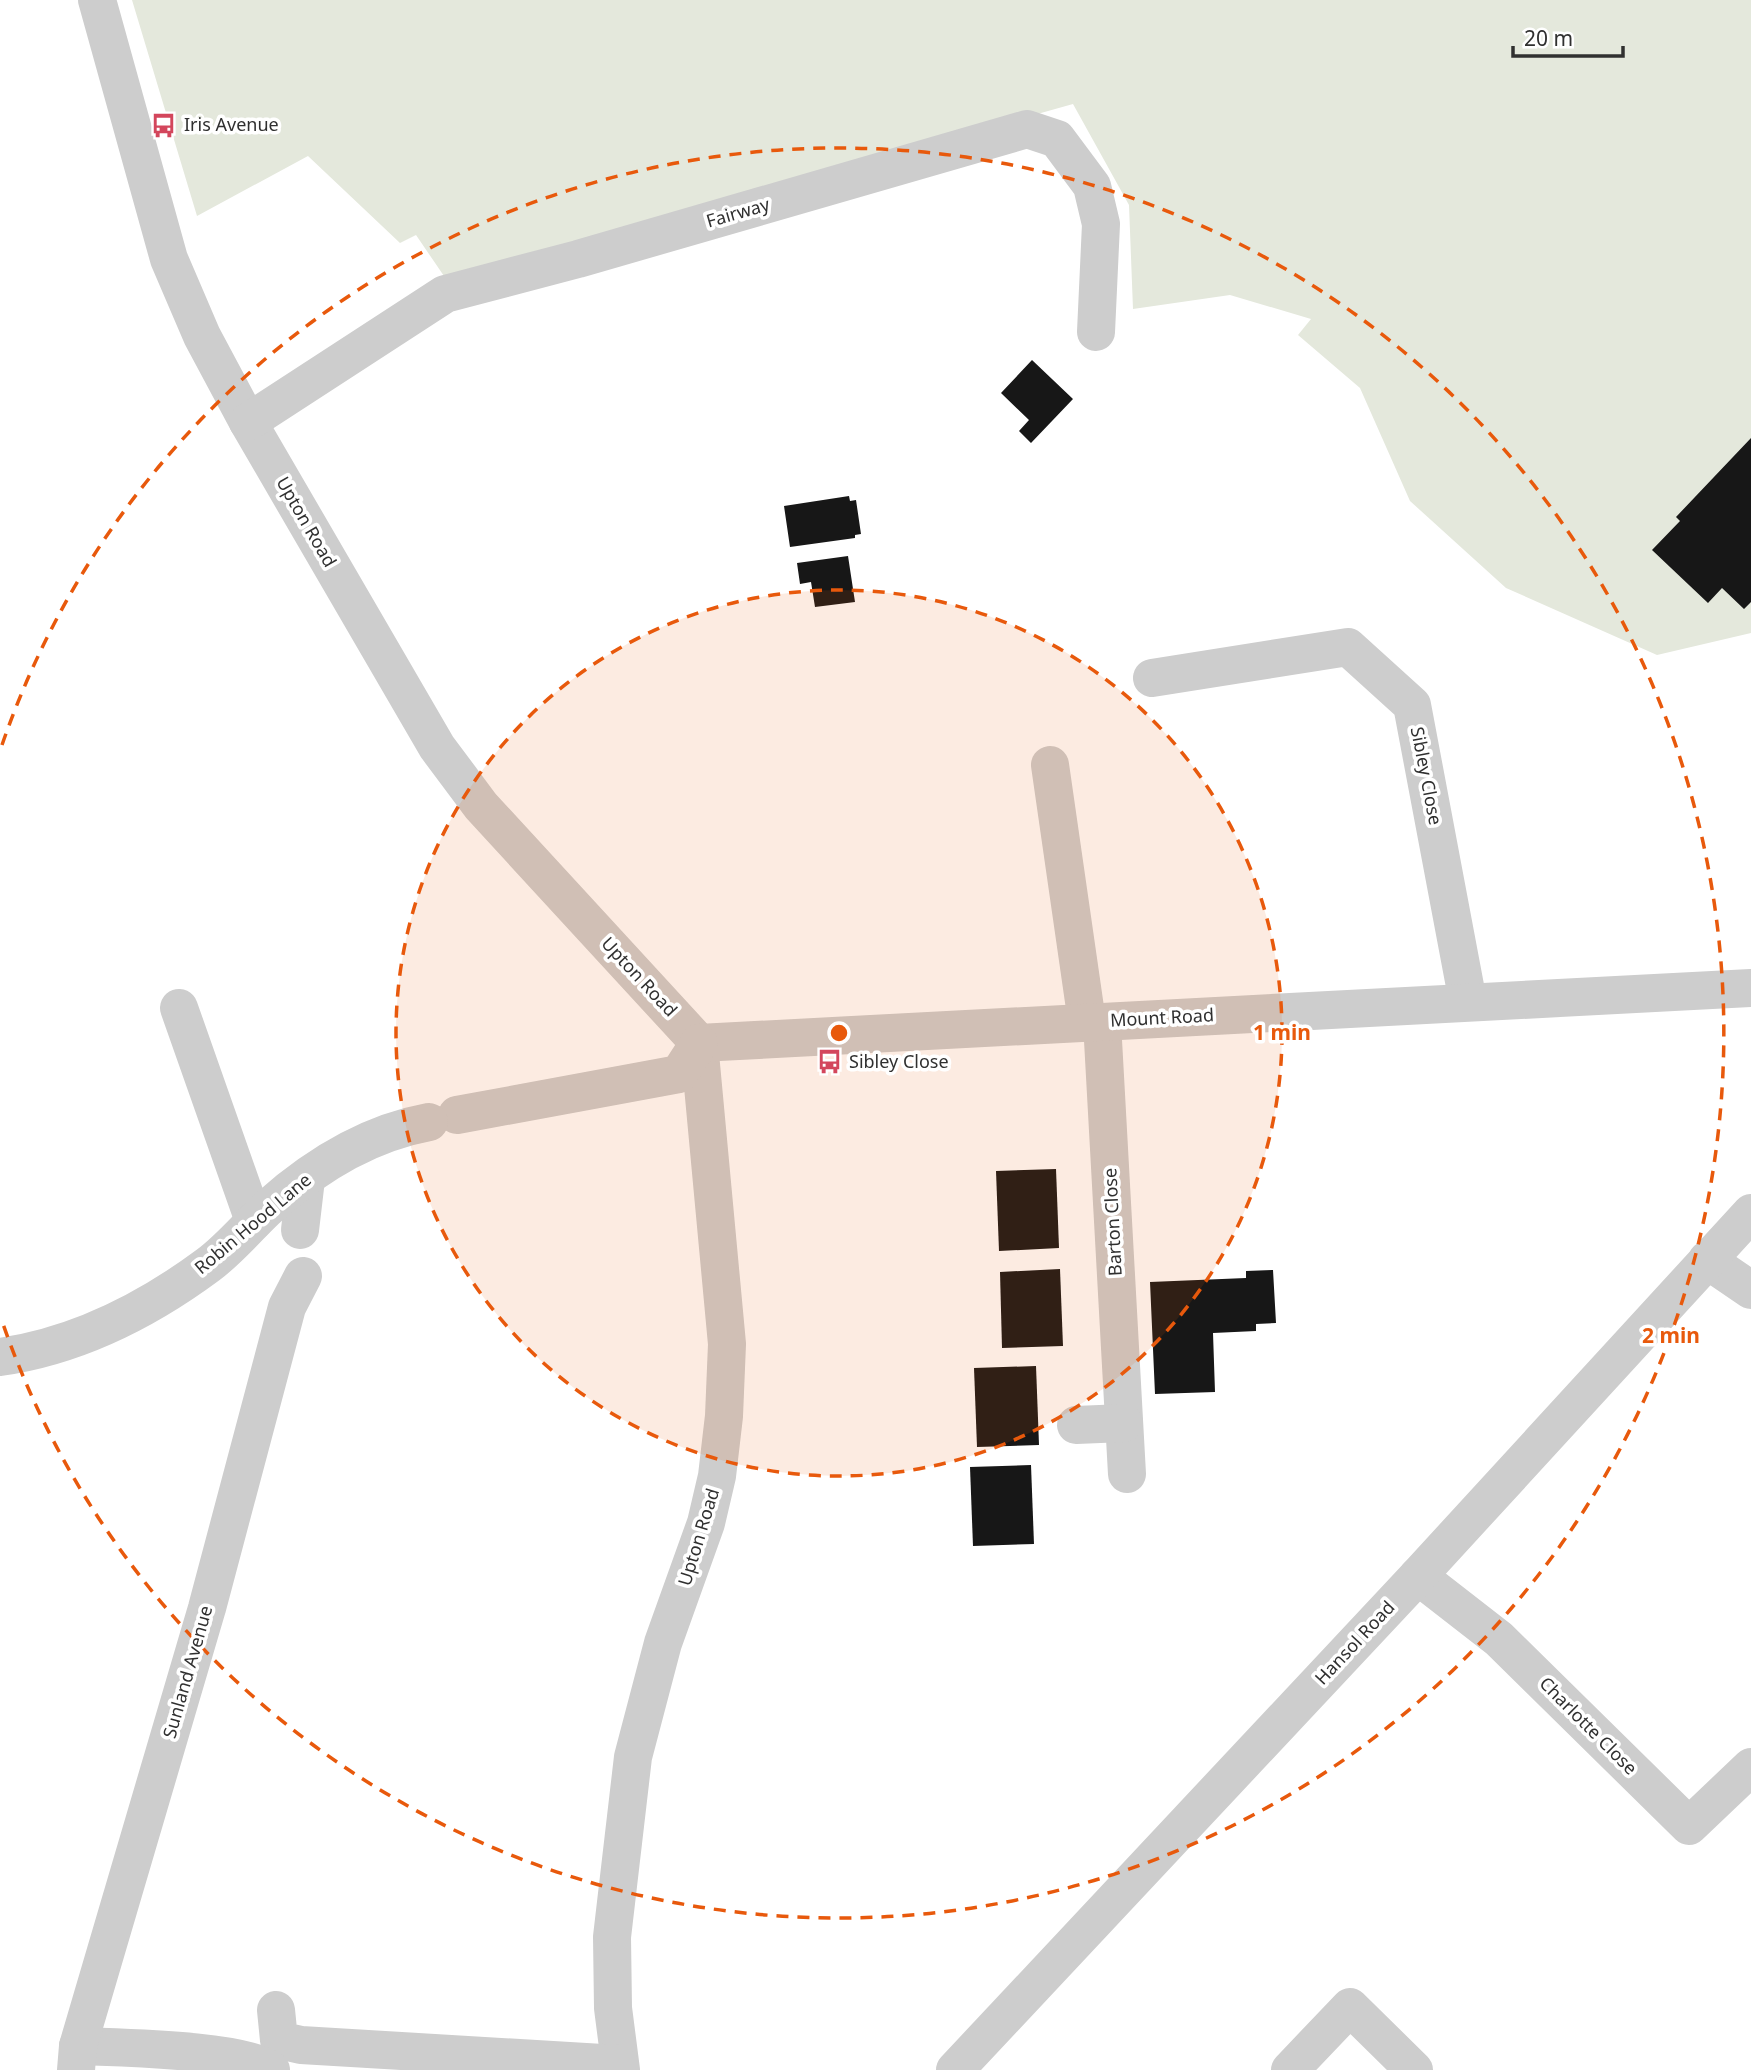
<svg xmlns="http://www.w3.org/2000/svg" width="1751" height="2070" font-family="'Noto Sans',sans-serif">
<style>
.green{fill:#e4e8dc}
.building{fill:#171717}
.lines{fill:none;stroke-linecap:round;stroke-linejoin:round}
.minor{stroke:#cdcdcd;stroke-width:38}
.ring{fill:none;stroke:#e8590c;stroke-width:3.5;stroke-dasharray:12 9}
.labels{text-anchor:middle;stroke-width:7;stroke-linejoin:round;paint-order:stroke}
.poi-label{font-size:18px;fill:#303030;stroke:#fff;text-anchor:start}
.street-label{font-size:18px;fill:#303030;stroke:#fff}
.centre{fill:#e8590c;stroke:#fff;stroke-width:3.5}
.ring-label{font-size:21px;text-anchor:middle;font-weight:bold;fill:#e8590c;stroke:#fff;stroke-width:7;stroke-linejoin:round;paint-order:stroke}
</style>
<rect width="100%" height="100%" fill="#fff"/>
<path class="green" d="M132 0H1751V633L1657 655 1506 588 1410 501 1360 388 1298 335 1311 319 1230 295 1133 309 1129 205 1073 104 446 279 416 235 400 243 308 156 197 216Z"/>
<g class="building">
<path d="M1032 360 1073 399 1031 443 1019 431 1029 420 1001 393Z"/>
<path d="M1751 438V602L1744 609 1722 588 1708 603 1652 550 1680 521 1676 517Z"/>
<path d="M849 496 850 501 856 500 861 534 855 535V538L790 547 784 506Z"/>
<path d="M848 556 855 602 815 607 811 582 800 584 797 563Z"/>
<path d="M1056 1169 1059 1248 999 1251 996 1171Z"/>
<path d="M1060 1269 1063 1346 1002 1348 1000 1272Z"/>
<path d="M1273 1270 1276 1323 1256 1324V1331L1213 1333 1215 1392 1155 1394 1150 1282 1246 1278V1271Z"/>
<path d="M1036 1366 1039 1445 977 1447 974 1368Z"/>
<path d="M1031 1465 1034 1544 973 1546 970 1467Z"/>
</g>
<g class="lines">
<g class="minor">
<path d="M97 0 169 259 202 336 248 422 437 747 481 806 699 1043 727 1344 724 1416 717 1476 706 1523 663 1643 633 1757 612 1937 613 2008 621 2070"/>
<path d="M248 422 445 294 578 259 1027 129 1057 139 1092 186 1101 224 1096 332"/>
<path d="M1152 678 1348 647 1412 705 1468 1002"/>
<path d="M1050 765 1087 1022"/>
<path d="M179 1008 254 1221"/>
<path d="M1102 1022 1127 1474"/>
<path d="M699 1043 1751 988"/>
<path d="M457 1115 679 1074 699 1043"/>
<path d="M300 1230 306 1179"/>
<path d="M1707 1260 1751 1290"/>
<path d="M0 1357C77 1346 146 1311 208 1265 231 1248 249 1225 270 1206 315 1166 369 1133 429 1122"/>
<path d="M1076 1425 1124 1423"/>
<path d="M1418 1576 1499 1639 1689 1826 1751 1767"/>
<path d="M276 2010 279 2040 301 2045 619 2064"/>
<path d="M78 2046C119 2048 243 2049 271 2070"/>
<path d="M76 2070 78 2046 207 1608 287 1307 303 1276"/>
<path d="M955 2070 1418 1576 1751 1213"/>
<path d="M1290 2070 1350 2007 1414 2070"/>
</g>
</g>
<circle cx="839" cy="1033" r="443" fill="#e8590c" fill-opacity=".12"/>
<g class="ring">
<circle cx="839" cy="1033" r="443"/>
<path d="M2 745A885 885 0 1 1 2 1321"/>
</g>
<defs>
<symbol id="bus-bare" viewBox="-9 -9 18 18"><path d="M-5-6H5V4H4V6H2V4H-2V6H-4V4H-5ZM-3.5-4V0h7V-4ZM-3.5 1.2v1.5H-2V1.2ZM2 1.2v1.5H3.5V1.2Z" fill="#d3465c" stroke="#fff" stroke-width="2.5" paint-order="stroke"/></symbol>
</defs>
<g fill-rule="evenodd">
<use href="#bus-bare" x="146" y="108" width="35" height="35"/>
<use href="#bus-bare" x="812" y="1044" width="35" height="35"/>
</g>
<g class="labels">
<g class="poi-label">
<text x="184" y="131">Iris Avenue</text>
<text x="849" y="1068">Sibley Close</text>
</g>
<g class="street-label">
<text transform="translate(738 213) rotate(-16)" y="6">Fairway</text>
<text transform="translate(306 522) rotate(60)" y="6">Upton Road</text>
<text transform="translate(1426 776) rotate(79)" y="6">Sibley Close</text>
<text transform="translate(639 977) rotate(47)" y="6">Upton Road</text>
<text transform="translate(1162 1018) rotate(-3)" y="6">Mount Road</text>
<text transform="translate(1113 1222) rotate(-93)" y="6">Barton Close</text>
<text transform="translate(253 1224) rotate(-40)" y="6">Robin Hood Lane</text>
<text transform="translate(699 1537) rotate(-73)" y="6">Upton Road</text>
<text transform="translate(1355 1643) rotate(-47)" y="6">Hansol Road</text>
<text transform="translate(188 1672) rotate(-74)" y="6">Sunland Avenue</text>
<text transform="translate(1588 1726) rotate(45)" y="6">Charlotte Close</text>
</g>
</g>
<circle cx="839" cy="1033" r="10" class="centre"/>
<g class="ring-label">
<text x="1282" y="1040">1 min</text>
<text x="1671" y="1343">2 min</text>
</g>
<path d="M1513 46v10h110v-10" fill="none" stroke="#303030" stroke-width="3.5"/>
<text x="1524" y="46" font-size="21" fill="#303030" stroke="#ffffff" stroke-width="5" paint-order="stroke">20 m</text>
</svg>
